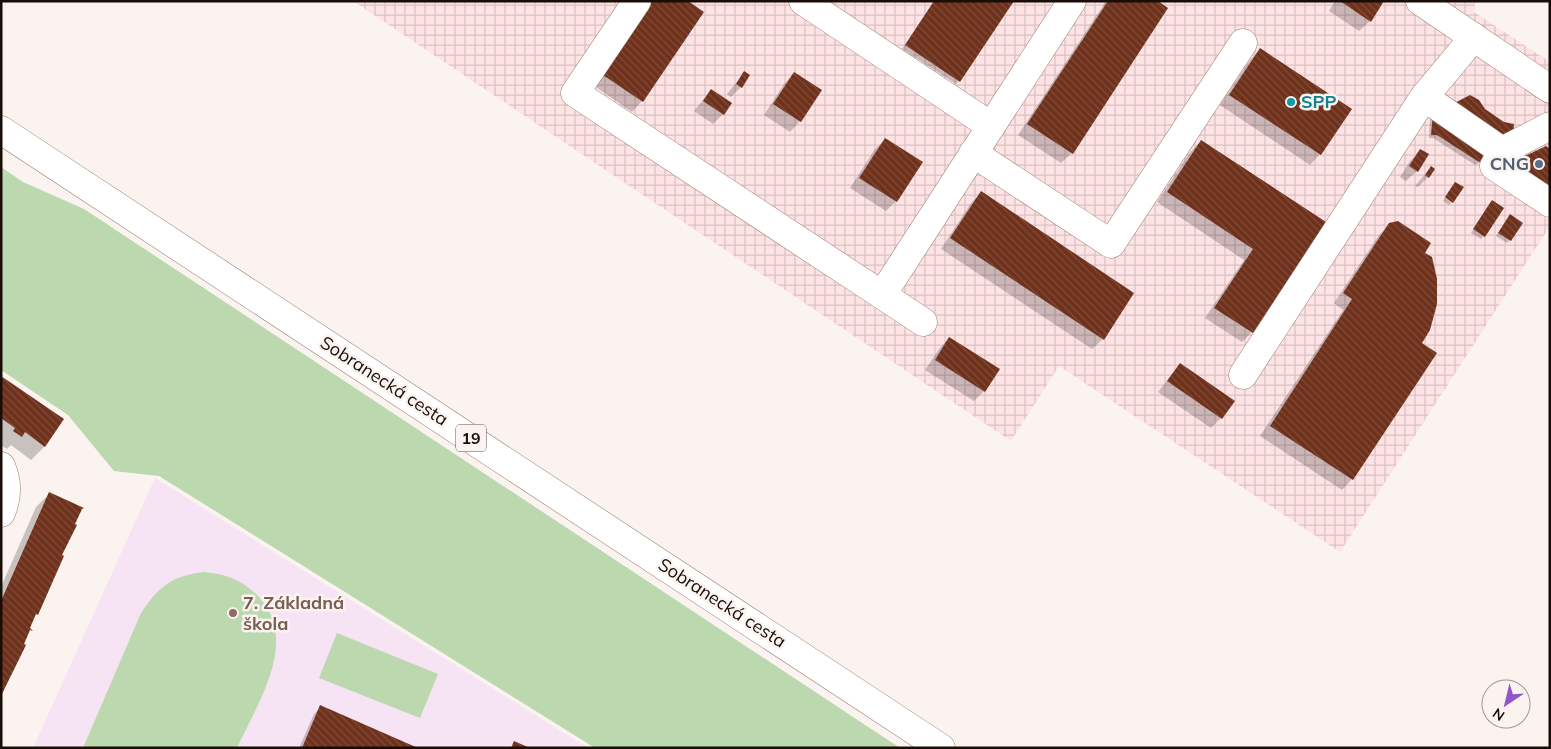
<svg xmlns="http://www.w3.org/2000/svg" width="1551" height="749" font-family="Mulish,sans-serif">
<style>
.industrial{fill:url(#industrial-grid)}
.education{fill:#f6e4f5}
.park{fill:#bbd8ae}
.shadow{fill:#0003}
.building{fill:url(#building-back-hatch)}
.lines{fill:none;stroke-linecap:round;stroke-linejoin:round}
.minor-casing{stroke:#9a7c6a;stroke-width:29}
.major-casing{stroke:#9a7c6a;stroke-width:29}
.minor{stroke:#fff;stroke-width:28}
.major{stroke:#fff;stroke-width:28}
.culture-dot{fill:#0f9aa8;stroke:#faf3ef;stroke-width:2}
.service-dot{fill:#5c6f8a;stroke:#faf3ef;stroke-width:2}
.education-dot{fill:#8d6e63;stroke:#faf3ef;stroke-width:2}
.labels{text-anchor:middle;stroke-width:5;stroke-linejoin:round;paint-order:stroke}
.shield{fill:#faf3ef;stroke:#5c524d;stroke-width:1}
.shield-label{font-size:16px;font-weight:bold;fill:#180d07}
.culture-label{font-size:18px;font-weight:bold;fill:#0d838f;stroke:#faf3ef;text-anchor:start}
.service-label{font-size:18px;font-weight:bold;fill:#4e5e75;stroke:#faf3ef;text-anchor:end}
.street-label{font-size:18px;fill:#180d07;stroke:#faf3ef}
.education-label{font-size:18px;font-weight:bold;fill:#785e54;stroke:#faf3ef;text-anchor:start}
</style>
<defs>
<pattern id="industrial-grid" width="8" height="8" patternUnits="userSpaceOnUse" patternTransform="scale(1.25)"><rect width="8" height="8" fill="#fee3e5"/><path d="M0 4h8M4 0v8" fill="none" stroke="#d9c2c3"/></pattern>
<pattern id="building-back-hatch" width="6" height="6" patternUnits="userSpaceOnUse" patternTransform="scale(1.25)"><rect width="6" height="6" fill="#6f311b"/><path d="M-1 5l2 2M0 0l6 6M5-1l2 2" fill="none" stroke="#7e4c3a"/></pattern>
</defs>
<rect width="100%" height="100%" fill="#faf3ef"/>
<path class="industrial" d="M353 1H1475L1474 12 1550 62V226L1340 552 1059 366 1011 441Z"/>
<path class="education" d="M155 478 588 748H33Z"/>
<g class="park">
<path d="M1 167 23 182 84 209 900 748H595L159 476 114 471 68 415 1 370Z"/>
<path d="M204 572C226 574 242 580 258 596 301 639 257 704 237 748H83L141 613C159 586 172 576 204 572Z"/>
<path d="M337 633 438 674 420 718 319 678Z"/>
</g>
<g class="shadow">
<path d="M646 1 642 101 632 112 590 83Z"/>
<path d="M934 1H1012L956 84 902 49Z"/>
<path d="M1106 1H1155L1167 9 1072 153 1061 163 1018 135Z"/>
<path d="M1335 1H1383L1370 21 1359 31 1329 11Z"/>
<path d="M1260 50 1320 154 1310 165 1220 105 1250 60Z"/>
<path d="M744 73 741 87 731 97 727 94Z"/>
<path d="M794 73 820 90 800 121 790 132 764 115 784 84Z"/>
<path d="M711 90 723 114 713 124 694 111Z"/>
<path d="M1484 110 1504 123 1481 162 1475 165 1433 138H1429L1430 118 1434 115Z"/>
<path d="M886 139 896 201 886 211 850 188 875 149Z"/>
<path d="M1201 142 1324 223 1252 332 1242 342 1205 318 1244 260 1157 202 1190 152Z"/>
<path d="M1421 150 1417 171 1406 181 1400 177 1410 161Z"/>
<path d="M1431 167 1434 169 1428 177 1418 187 1415 186Z"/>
<path d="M1452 187V202L1449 205 1443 201Z"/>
<path d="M981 193 1103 339 1092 349 941 249 971 203Z"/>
<path d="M1489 204 1484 236 1481 239 1471 233Z"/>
<path d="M1508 219 1510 240 1507 243 1496 236Z"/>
<path d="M1390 224 1423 253 1352 479 1342 490 1260 436 1343 310 1334 303 1379 235Z"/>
<path d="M949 338 984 391 974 401 925 370 939 349Z"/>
<path d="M1180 364 1221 418 1211 428 1158 392Z"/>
<path d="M1 378 63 419 44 447 31 460 11 445 7 449 1 445 3 441 1 440Z"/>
<path d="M49 494 60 555 1 693V587L36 507Z"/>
<path d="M321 707 415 748H299L314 714Z"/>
</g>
<g class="building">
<path d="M648 1H688L704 12 643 102 600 73Z"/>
<path d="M934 1H1014L960 82 905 45Z"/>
<path d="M1108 1H1158L1168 8 1073 154 1027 124Z"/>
<path d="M1340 1H1384L1371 22Z"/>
<path d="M1260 48 1352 109 1321 155 1229 95Z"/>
<path d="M744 71 750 75 742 88 736 84Z"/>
<path d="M794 72 822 90 801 122 773 104Z"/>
<path d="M711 89 732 103 724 115 703 101Z"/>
<path d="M1470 95 1479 100 1485 109 1504 122 1514 124 1513 136 1479 162 1437 135H1431L1433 114Z"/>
<path d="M885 138 923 162 897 202 859 178Z"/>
<path d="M1201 140 1326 222 1253 333 1214 308 1253 249 1167 192Z"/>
<path d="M1546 146 1550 149V184L1542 188 1516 170 1517 160Z"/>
<path d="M1420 149 1429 154 1418 172 1409 166Z"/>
<path d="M1431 166 1435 169 1429 178 1425 175Z"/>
<path d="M1455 182 1464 187 1453 203 1445 197Z"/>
<path d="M981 191 1134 293 1104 340 950 238Z"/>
<path d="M1492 200 1504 208 1485 237 1473 229Z"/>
<path d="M1510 214 1523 223 1511 241 1498 233Z"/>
<path d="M1398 221 1431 243 1425 253 1432 257 1437 279V304L1430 330 1422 343 1437 353 1353 480 1270 426 1352 299 1343 293 1389 223Z"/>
<path d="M949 337 1000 369 985 392 935 360Z"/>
<path d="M1180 363 1235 401 1222 419 1167 381Z"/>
<path d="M1 376 64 419 45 447 25 432 22 437 13 431 15 428 1 418Z"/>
<path d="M49 492 84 508 82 509 75 524 77 525 62 555 64 556 38 615 36 614 30 628 33 631 30 630 24 644 26 645 1 696V601Z"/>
<path d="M320 705 418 748H302Z"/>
<path d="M514 741 530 748H511Z"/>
</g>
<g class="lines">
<defs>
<g id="minor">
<path d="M637 1 575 93 882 295 1072 1"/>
<path d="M803 1 991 126"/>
<path d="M1420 1 1550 89"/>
<path d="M1424 97 1502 151 1550 126"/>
<path d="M1502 151 1494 166 1550 203"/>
<path d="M973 153 1111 244 1243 43"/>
<path d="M882 295 923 322"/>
<path d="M1243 375 1424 97 1474 37"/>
<path d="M1 466C8 482 8 497 1 513"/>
</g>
<path id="major" d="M1 130 941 748"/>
</defs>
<use href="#minor" class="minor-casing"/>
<use href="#major" class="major-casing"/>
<use href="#minor" class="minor"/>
<use href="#major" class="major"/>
</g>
<circle class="culture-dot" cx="1291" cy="102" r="5"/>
<circle class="service-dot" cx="1539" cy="164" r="5"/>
<circle class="education-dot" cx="233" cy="613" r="5"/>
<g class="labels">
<rect class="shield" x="456" y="424.5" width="30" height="27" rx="4"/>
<g class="shield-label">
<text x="471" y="444">19</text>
</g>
<g class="culture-label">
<text x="1301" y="108">SPP</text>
</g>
<g class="service-label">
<text x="1529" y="170">CNG</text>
</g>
<g class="street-label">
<text transform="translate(384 381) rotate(33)" y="6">Sobranecká cesta</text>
<text transform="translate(722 603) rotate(33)" y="6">Sobranecká cesta</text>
</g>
<g class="education-label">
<text x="243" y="609">7. Základná<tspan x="243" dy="21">škola</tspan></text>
</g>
</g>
<rect width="1551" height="749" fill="none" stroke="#180d07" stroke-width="5"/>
<g transform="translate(1506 704) rotate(215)"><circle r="24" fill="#faf3ef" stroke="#a09792"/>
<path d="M0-4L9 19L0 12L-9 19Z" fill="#9255cc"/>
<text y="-8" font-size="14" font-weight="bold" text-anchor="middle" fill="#180d07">N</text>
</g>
</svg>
